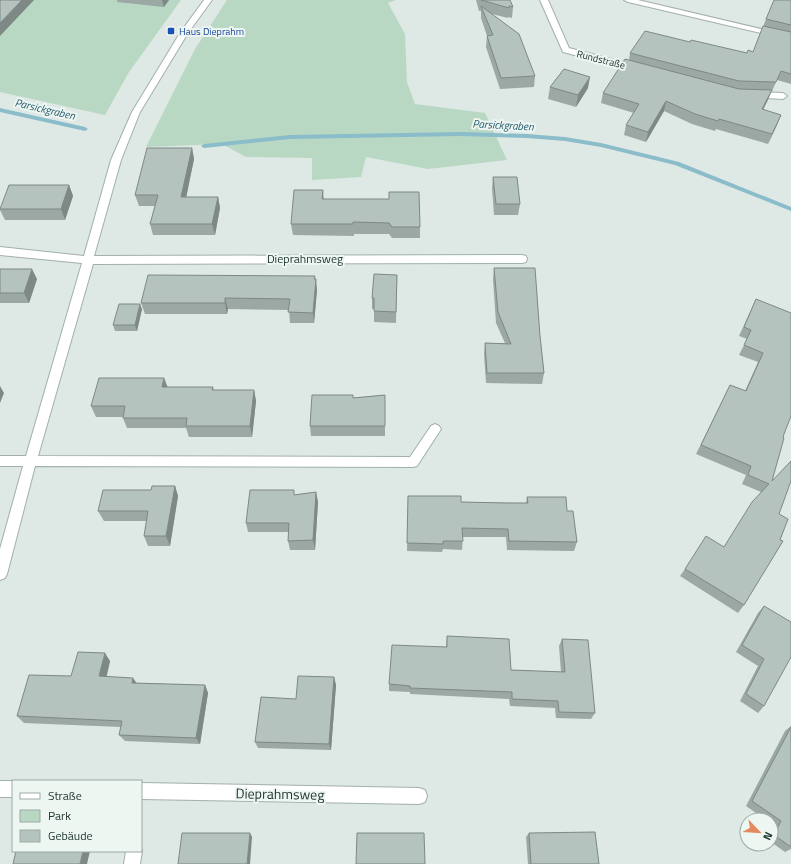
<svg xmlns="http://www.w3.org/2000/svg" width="791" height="864" font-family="'Titillium Web',sans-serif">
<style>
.green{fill:#b9d8c3}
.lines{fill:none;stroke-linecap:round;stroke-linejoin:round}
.stream{fill:#8abcca;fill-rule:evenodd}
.minor-casing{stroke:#a2afac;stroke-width:2}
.minor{fill:#fff;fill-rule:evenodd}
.wall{fill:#9ba8a3}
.shaded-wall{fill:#7e8885}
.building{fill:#b4c3be;stroke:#7e8885}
.transit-dot{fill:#1a4fb4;stroke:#eef6f2;stroke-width:1.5}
.labels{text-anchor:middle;stroke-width:4;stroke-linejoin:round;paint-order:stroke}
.far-transit-label{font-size:10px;fill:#164399;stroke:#eef6f2;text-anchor:start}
.far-street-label{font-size:10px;fill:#213732;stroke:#eef6f2}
.far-water-label{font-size:11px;font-style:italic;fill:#215b6d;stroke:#eef6f2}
.street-label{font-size:12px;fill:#213732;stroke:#eef6f2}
.near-street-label{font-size:14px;fill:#213732;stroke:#eef6f2}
</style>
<rect width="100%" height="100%" fill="#dee8e5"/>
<g class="green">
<path d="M0 0H181L129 72 105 115 0 92Z"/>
<path d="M227 0H396L388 3 405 34 407 82 415 104 485 113 507 160 428 169 366 157 361 177 312 180V158L246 157 222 144 146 147 195 49Z"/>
</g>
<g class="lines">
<g class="stream">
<path d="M0 108 85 127 88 129 85 131 0 112Z"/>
<path d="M461 132 527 134 565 137 601 143 679 162 791 207V211L675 165 601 147 565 141 527 138 461 136 290 139 204 148 201 146 204 144 290 135Z"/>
</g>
<defs>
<g id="minor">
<path d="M204 0H212L188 33 140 112 121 160 94 256 522 255 526 256 527 259 526 262 522 263 93 264 38 456 410 457 431 426 435 424 439 426 441 429 417 466 413 467 35 466 7 574 5 578 0 580V549L23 466H0V456H26L82 263 0 255V247L84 256 111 160 132 112 180 33Z"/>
<path d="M540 0H548L569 48 641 67 642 69 638 72 563 52Z"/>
<path d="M624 0H638L791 36V40L628 2Z"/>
<path d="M753 92 783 93 787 96 783 99 750 97 749 95Z"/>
<rect x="0" y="781" width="13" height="16"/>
<path d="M141 783 419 788 425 790 427 796 425 802 419 804 141 799Z"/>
<path d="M141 848 142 851 140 864H124L126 851H141Z"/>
</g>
</defs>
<use href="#minor" class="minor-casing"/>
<use href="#minor" class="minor"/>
</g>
<g class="wall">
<path d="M117 0H169L164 7 117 2Z"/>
<path d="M476 0H510L513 7 512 18 508 17V18L492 14 535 76 534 87 500 89 486 47 487 36 481 18V11H479Z"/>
<path d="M791 0V84L777 80 772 91H771L763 110 781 115 768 144 716 129 715 131 692 124 664 111 646 142 624 135 626 125 634 113 601 103 603 93 629 60 630 53 690 42 747 53 753 52 766 19Z"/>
<path d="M550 87 588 88 576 107 548 99Z"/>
<path d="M192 148 194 159 186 197H218L220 208 215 235H153L150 224 155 206H139L135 195Z"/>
<path d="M493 177 520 204 518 215H494L492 188Z"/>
<path d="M69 185 73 196 65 220H5L0 210V209Z"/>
<path d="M323 190 324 199 420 227V238H392L389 234H354V236L293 235 291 224Z"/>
<path d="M494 268 540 336 544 373 542 384 486 383 484 354 485 343H505L496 323 493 279Z"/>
<path d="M0 269 37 279 29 303H0Z"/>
<path d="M397 275 396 323 374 322V309H372V298Z"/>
<path d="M315 279 317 290 314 323H290L289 310 228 309 227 314H145L141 303Z"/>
<path d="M756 299 784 434 772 481 744 605 738 613 680 576 685 569 724 547 761 492 742 484 746 475 696 454 730 385 745 391 758 362 739 355 747 339 739 336Z"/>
<path d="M142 309 137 331H115L113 325Z"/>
<path d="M164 378 167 387H213L214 390H254L256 401 252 437H189L186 428H127L123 418V417H96L91 406Z"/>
<path d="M385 395V436H311L310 426 353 398Z"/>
<path d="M175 486 178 496 170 546H148L144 536 147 521H104L98 511 151 490Z"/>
<path d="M316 492 318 502 315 550H290L288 541 289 532H248L246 523 295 495Z"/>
<path d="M408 496 461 502 526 503 527 497 567 511 577 542 574 551 507 550 506 537H463L462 550 443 549 442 552 407 551Z"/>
<path d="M764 606V706L758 713 740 701 758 666 736 652 758 613Z"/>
<path d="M447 636 511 670 561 672 559 646 562 639 595 713 591 719 556 718 555 708 510 706 509 699 410 694V692L389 691V684L446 647Z"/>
<path d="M110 661 106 677 137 683 205 685 208 693 200 744 125 741 119 735 121 727 24 723 17 716 71 676Z"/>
<path d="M334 677 336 685 331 750 258 748 255 742 296 699Z"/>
<path d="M791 726V849L785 852 771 842V832L774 825 771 823V820H766L746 806 785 731Z"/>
<path d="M529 833 599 864H528L526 837Z"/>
</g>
<g class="shaded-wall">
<path d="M22 0H34L0 36V23Z"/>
<path d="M162 0H169L164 7Z"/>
<path d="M590 77 588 88 576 107 578 95Z"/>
<path d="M772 90 768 100 758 119 762 109Z"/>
<path d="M666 101 664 111 646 142 648 132Z"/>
<path d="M781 115 777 125 768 144 772 134Z"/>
<path d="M192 148 194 159 184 208 181 197Z"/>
<path d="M69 185 73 196 65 220 61 209Z"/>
<path d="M218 197 220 208 215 235 212 224Z"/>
<path d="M32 269 37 279 29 303 24 293Z"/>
<path d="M315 276 316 285V279L317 290 314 323 313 313Z"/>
<path d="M225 298 228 309 227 314 225 303Z"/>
<path d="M140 304 142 309 137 331 135 325Z"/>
<path d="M164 378 168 388 162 387Z"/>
<path d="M0 386 4 393 0 403Z"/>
<path d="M254 390 256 401 252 437 250 426Z"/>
<path d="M175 486 178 496 170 546 166 536Z"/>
<path d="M316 492 318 502 315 550 313 540Z"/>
<path d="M105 653 110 661 105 684 99 676Z"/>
<path d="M334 677 336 685 331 750 329 744Z"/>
<path d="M133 678 138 685 132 683Z"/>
<path d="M205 685 208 693 200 744 196 738Z"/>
<path d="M250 833 252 837 250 864H247Z"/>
<path d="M83 851H90L87 864H80Z"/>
</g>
<g class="building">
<path d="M0 0H22L0 23Z"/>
<path d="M481 0H510L513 7 509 6V8Z"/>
<path d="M774 0H791V25L766 19Z"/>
<path d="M481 6 519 34 535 76 501 78 487 36 493 35Z"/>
<path d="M763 26 791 32V74L781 71 776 82 739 81 630 53 645 31 690 42 691 40 747 53 748 50 753 52Z"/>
<path d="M625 59 739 89 772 90 762 109 781 115 772 134 719 119 718 121 695 114 666 101 648 132 626 125 639 104 603 93Z"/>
<path d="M564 69 590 77 578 95 550 87Z"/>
<path d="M147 148H192L181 197H218L212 224H150L158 195H135Z"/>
<path d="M493 177H517L520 204H496Z"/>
<path d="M9 185H69L61 209H0Z"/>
<path d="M294 190H323L322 199H389V192H419L420 227H392L389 223 353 222V224H291Z"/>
<path d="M494 268H535L540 336 544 373H487L485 343 511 344 498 312Z"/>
<path d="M0 269H32L24 293H0Z"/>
<path d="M374 274 397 275 396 312 374 311V298H372Z"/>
<path d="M148 275 315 276 314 279H316L313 313 288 312 290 299 225 298V303H141Z"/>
<path d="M756 299 791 313V416L784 434 783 438H784L772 481 791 461V481L779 514 788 519 780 540 783 541 744 605 685 569 706 536 724 547 752 502 769 484 748 475 751 466 701 445 730 385 746 391 763 353 744 345 751 330 744 327Z"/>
<path d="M119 304H140L135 325H113Z"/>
<path d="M99 378H164L162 387H213L212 390H254L250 426H186L187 418H123L125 406H91Z"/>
<path d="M312 395H353V398L385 395V426H310Z"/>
<path d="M152 486H175L166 536H144L148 511H98L103 490H151Z"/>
<path d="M250 490H294V495L316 492 313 540 288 541 289 523H246Z"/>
<path d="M408 496H461V502L507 503H528L527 497H566L567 511H573L577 542 509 541 508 529 462 528 463 541H443V544L407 543Z"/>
<path d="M764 606 791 622V657L764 706 746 694 764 659 742 645Z"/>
<path d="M447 636 509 639 511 670 565 672 562 639 588 640 595 713 559 712 558 701 512 699V692L410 688V686L389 684 392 645 447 647Z"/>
<path d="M78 652 105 653 99 676 133 678 132 683 205 685 196 738 119 735 122 721 17 716 29 675 71 676Z"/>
<path d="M298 676 334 677 329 744 255 742 261 697 296 699Z"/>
<path d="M791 727V847L774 835 781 821 752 801Z"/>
<path d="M595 832 599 864H531L529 833Z"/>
<path d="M182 833H250L247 864H178Z"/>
<path d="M357 833H424L425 864H356Z"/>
<path d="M16 851H83L80 864H13Z"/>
</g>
<rect class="transit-dot" x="167" y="27" width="8" height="8" rx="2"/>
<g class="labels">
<g class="far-transit-label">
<text x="179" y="35">Haus Dieprahm</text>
</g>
<g class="far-street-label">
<text transform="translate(601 59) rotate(14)" y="4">Rundstraße</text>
</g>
<g class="far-water-label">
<text transform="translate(45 109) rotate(13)" y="4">Parsickgraben</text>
<text transform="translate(503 125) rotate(3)" y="4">Parsickgraben</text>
</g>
<g class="street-label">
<text x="305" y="263">Dieprahmsweg</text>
</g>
<g class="near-street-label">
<text transform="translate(280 794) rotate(1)" y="5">Dieprahmsweg</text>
</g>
</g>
<rect x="12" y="780" width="130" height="72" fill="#eef6f2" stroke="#9caaa5"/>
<rect x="20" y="793" width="20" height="6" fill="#ffffff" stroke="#9caaa5"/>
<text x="48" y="800" font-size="12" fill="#213732">Straße</text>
<rect x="20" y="810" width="20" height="12" fill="#b9d8c3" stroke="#9caaa5"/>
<text x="48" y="820" font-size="12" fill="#213732">Park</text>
<rect x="20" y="830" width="20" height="12" fill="#b4c3be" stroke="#9caaa5"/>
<text x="48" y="840" font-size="12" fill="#213732">Gebäude</text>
<g transform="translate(759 832) rotate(115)"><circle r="19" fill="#eef6f2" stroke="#9caaa5"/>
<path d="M0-3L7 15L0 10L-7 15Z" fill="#e58960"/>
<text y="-6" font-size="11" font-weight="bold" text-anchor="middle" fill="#213732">N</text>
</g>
</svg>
